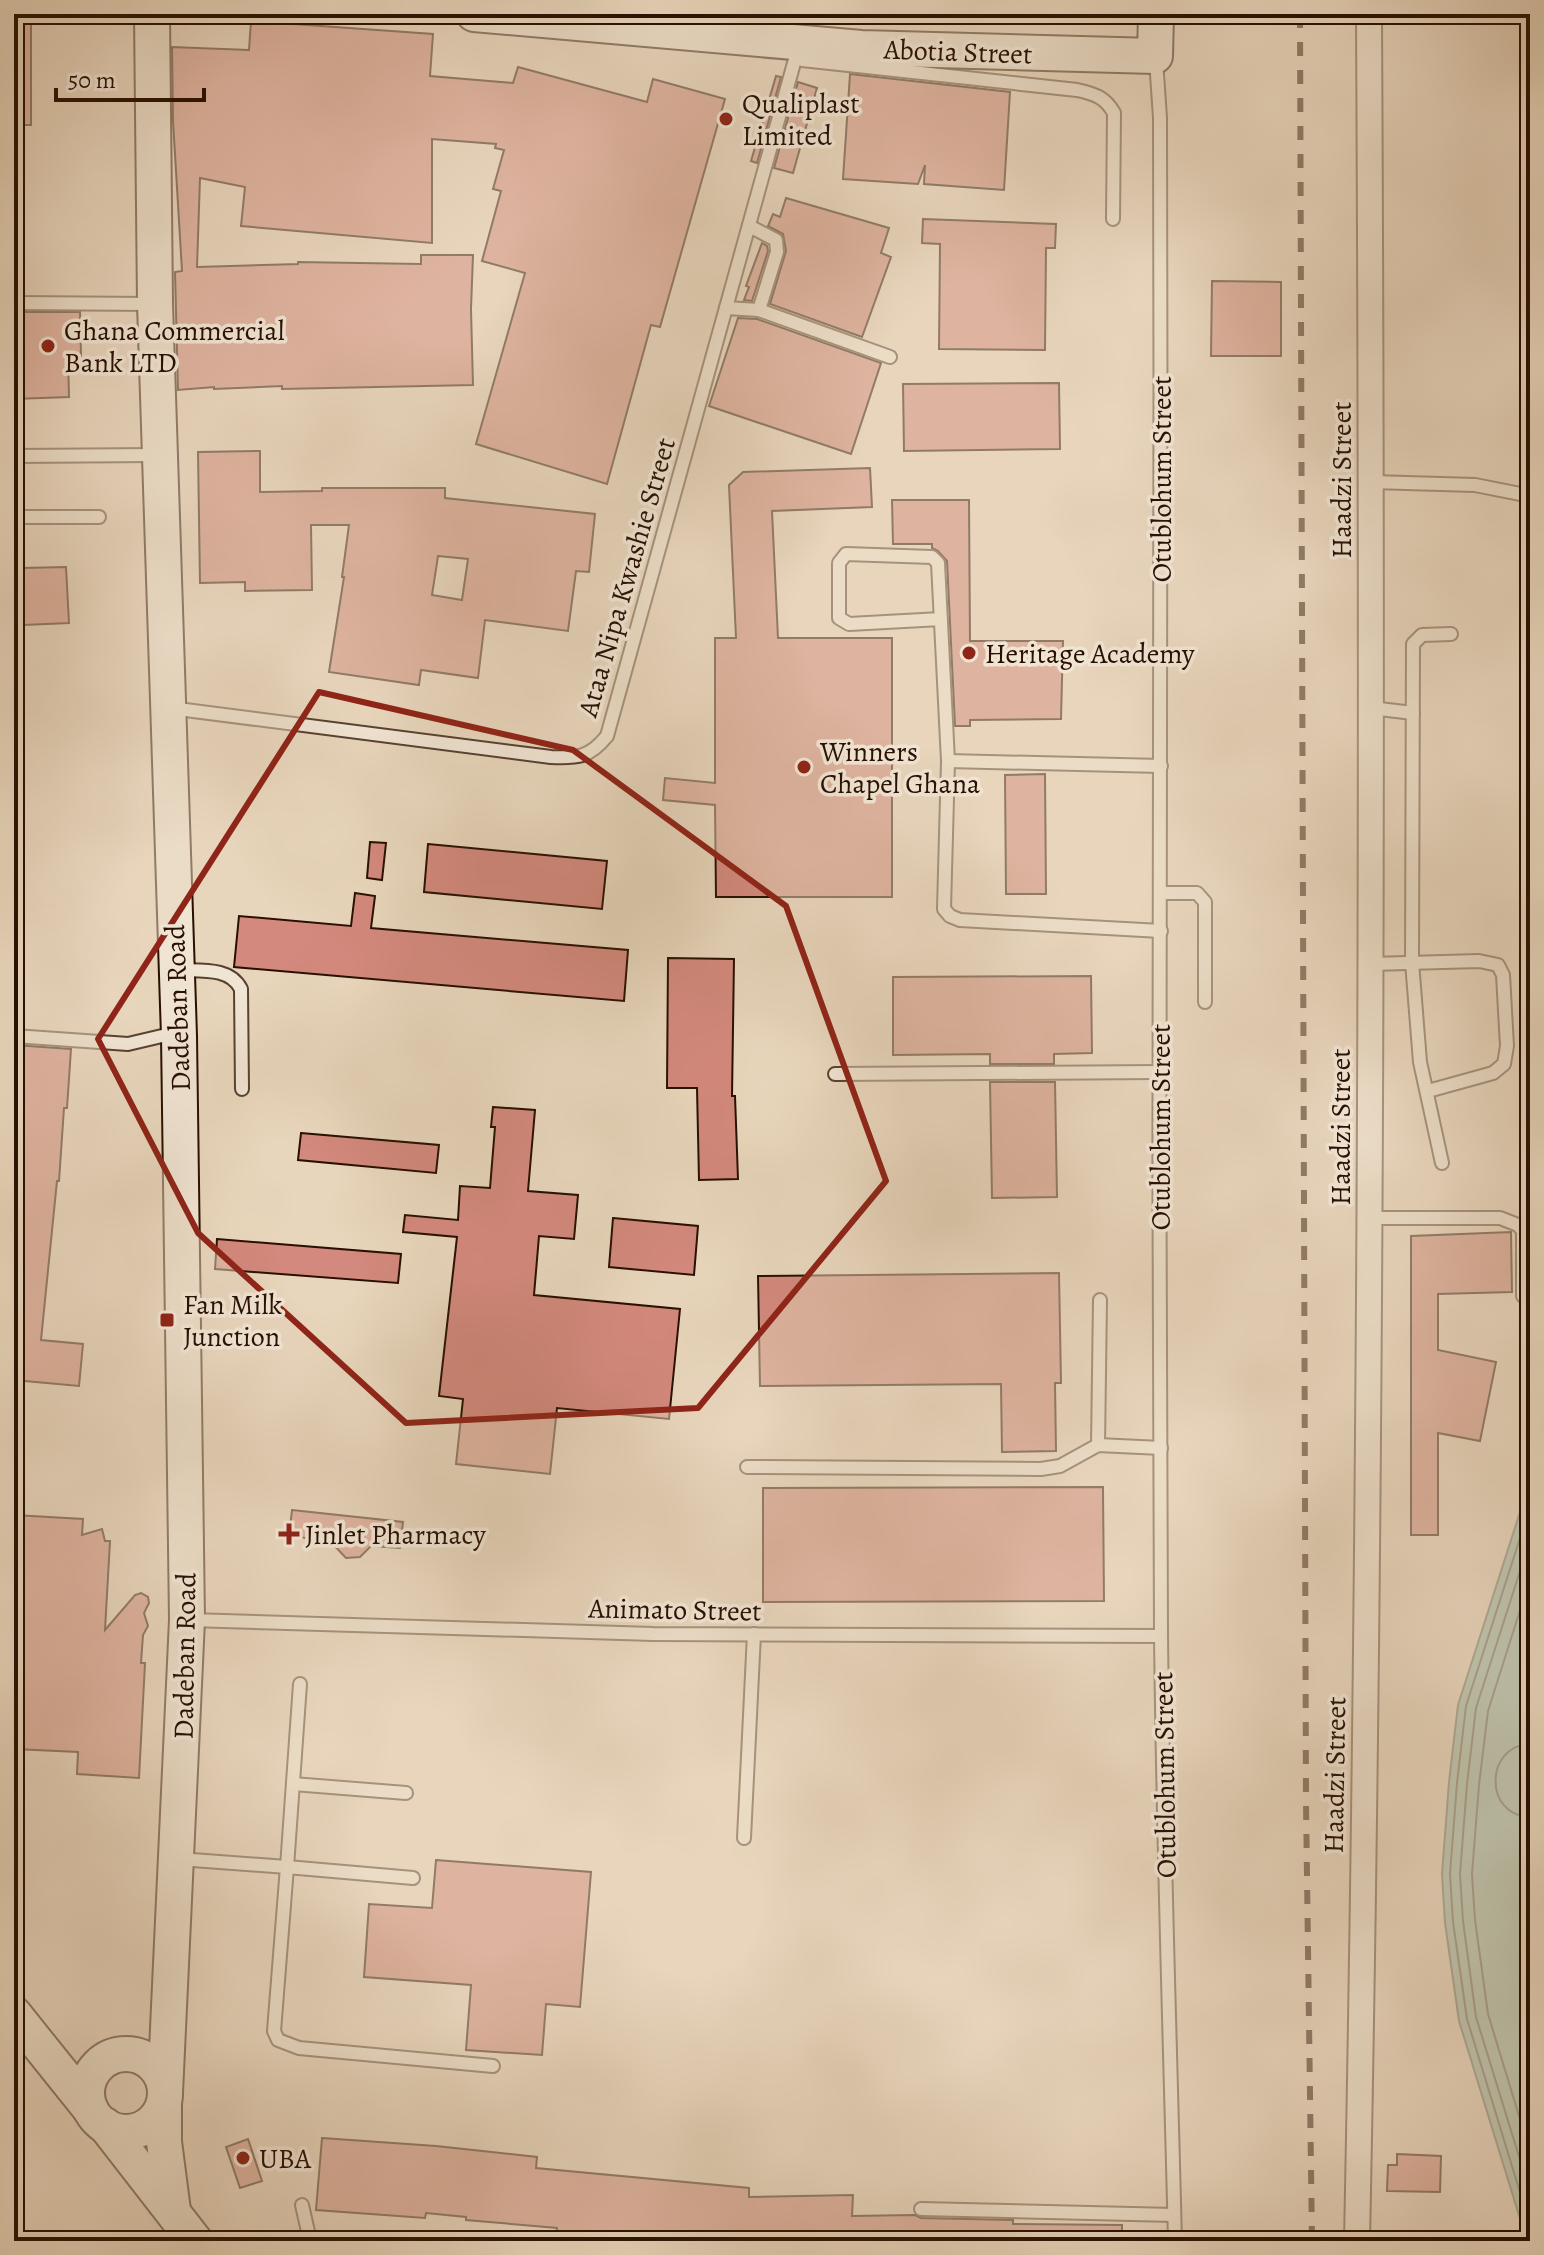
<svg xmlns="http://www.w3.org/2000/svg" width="1544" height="2255" font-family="Alegreya,serif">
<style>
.water{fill:#98baab;stroke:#6b7667;stroke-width:2}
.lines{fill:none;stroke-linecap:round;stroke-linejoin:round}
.shore{stroke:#606456;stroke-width:2}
.building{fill:#d3897d;stroke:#280f01;stroke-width:2;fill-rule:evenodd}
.lane-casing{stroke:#584130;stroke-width:16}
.street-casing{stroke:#584130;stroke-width:28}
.secondary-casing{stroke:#280f01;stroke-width:38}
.lane{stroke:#f0e4d3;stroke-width:12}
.street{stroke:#f0e4d3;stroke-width:24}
.secondary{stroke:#f0e4d3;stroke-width:34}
.rail{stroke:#280f01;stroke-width:6;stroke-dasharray:14 14;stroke-linecap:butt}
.marked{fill:none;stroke:#8f2418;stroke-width:6;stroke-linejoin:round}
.poi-dot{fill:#8f2418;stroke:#f0e4d3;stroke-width:3}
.labels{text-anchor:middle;stroke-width:7;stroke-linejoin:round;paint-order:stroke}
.street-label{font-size:28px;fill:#280f01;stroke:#f0e4d3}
.poi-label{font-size:28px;fill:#280f01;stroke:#f0e4d3;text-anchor:start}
</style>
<rect width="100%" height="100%" fill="#e8d6bc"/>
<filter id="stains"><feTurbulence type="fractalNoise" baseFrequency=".0025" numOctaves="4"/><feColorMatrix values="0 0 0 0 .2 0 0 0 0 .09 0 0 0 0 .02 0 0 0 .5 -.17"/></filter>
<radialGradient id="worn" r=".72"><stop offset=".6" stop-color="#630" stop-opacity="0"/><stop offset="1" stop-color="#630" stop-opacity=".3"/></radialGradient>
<path class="water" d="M1530 1481V1762L1525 1778 1530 1822V2241H1527L1459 2021 1445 1923 1442 1874 1449 1782 1458 1705Z"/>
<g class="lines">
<g class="shore">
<path d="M1530 1507 1466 1706 1457 1783 1450 1874 1453 1922 1467 2019 1530 2225"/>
<path d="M1530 1540 1476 1708 1467 1784 1460 1874 1463 1921 1476 2017 1530 2192"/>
<path d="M1530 1579 1488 1711 1479 1785 1472 1874 1475 1920 1488 2014 1530 2152"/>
<path d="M1530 1744C1484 1746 1484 1816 1530 1817"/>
</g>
</g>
<g class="building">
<rect x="14" y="16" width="17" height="109"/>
<path d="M251 21 433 34 430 76 513 83 518 67 647 102 653 79 725 99 660 327 651 325 607 484 476 444 525 273 482 261 501 191 493 189 504 150 495 148 496 144 432 139V243L241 226 245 187 200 178 197 267 298 264V262L421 264V255H473L471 309 473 385 282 389V386L214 389V387L178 390 175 272 182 271 173 121 172 47 249 50Z"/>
<path d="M850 74 1010 92 1004 190 924 184 925 165 918 184 843 179Z"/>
<path d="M776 76 781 77 757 163 751 161Z"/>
<path d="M798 82 817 88 793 173 774 168Z"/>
<path d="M786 198 889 228 881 253 891 257 862 337 770 304 786 251 783 234 768 226 773 214 780 217Z"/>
<path d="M923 219 1056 224 1055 248H1046L1045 350 939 349 940 244 922 243Z"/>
<path d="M762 243 767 246 768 251 752 301 744 300 749 287 746 286Z"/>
<path d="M1212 281 1281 282V356H1211Z"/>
<path d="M14 312H80L81 356H68L69 397 14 399Z"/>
<path d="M738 318 757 319 881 363 851 454 709 406Z"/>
<path d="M1059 383 1060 449 904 451 903 384Z"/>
<path d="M260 451V492L322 491V488H445V498L595 514 589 572 576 571 568 631 485 620 478 678 421 670 419 685 329 672 344 577H342L349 525H311L312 590 245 591V582L200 583 198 452ZM438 556 468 559 462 600 432 595Z"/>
<path d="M870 468 872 507 772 511 778 638H892V897H716L715 805 663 800 665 778 715 783V638H736L729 485 743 472Z"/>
<path d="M892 500H969L970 641H1063L1061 719 970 720V726H955L947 561 938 551 932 548V544H893Z"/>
<path d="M66 567 69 623 24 625 22 568Z"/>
<path d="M1045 774 1046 894H1006L1005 775Z"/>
<path d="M370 842 386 843 382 880 367 878Z"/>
<path d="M428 844 607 861 602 909 424 892Z"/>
<path d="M355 893 375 896 371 928 628 950 624 1001 234 967 239 916 351 926Z"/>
<path d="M668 958 734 959 732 1096H735L738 1179 699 1180 697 1088H667Z"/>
<path d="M1091 976 1092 1053 1054 1054V1064H990V1054L893 1055V977Z"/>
<path d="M14 1045 71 1049 67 1108H64L59 1181H57L41 1340 83 1344 79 1386 14 1380Z"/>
<path d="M990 1082H1055L1057 1197 992 1198Z"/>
<path d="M493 1107 535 1110 528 1191 578 1195 574 1239 539 1236 534 1295 680 1309 669 1419 557 1408 550 1474 456 1464 463 1399 439 1396 457 1237 403 1232 405 1215 458 1220 460 1186 490 1188 495 1127H491Z"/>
<path d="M301 1133 439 1145 436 1173 298 1160Z"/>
<path d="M613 1218 698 1226 694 1275 609 1267Z"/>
<path d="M1511 1232 1512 1292 1438 1294V1350L1496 1362 1480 1441 1438 1433V1535H1411V1236Z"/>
<path d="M217 1239 401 1254 398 1283 215 1269Z"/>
<path d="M1059 1273 1061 1383H1055L1056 1451 1002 1452 1001 1384 760 1386 758 1276Z"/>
<path d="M1103 1487 1104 1601 763 1602V1488Z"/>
<path d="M292 1510 403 1522 400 1548 371 1546 360 1557 346 1558 330 1541 289 1536Z"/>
<path d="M14 1515 83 1519 82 1535 102 1529 105 1541H110L105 1630 135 1595 141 1593 148 1597 149 1603 144 1613 148 1626 143 1635 141 1663H145L139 1778 77 1774 78 1752 14 1749Z"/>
<path d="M436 1860 591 1872 580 2007 546 2004 542 2055 466 2050 471 1985 364 1977 369 1904 432 1908Z"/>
<path d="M322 2138 436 2146 537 2157 536 2168 749 2188V2197L853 2195 852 2216 915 2215 921 2218 1013 2220V2224L1122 2225V2241H607L556 2237 557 2228 466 2220V2217L426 2213 425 2218 316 2210Z"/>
<path d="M248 2139 262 2181 240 2188 226 2147Z"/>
<path d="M1397 2154 1441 2156 1440 2192 1387 2191 1388 2165H1397Z"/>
</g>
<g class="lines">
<defs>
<g id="lane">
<path d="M1156 59 1160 118C1162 623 1157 1128 1161 1633 1163 1836 1170 2038 1175 2241"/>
<path d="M802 60 1077 90C1095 94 1105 97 1114 113L1113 219"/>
<path d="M14 303 152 304"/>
<path d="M726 308 759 310 777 252 776 240 749 226"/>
<path d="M759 310 890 357"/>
<path d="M14 456 156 455"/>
<path d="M1372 482 1475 485 1530 496"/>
<path d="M14 517H99"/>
<path d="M941 619 849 624 839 618V563L846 554 932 557 938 563 948 761 944 909 950 916 960 920 1161 931"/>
<path d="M170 708 551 757C578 758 589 758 607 736L799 45"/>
<path d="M1371 708 1413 713"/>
<path d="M948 761 1161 766"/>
<path d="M1161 893H1197L1205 902V1002"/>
<path d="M1371 964 1479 961 1498 965 1503 975 1507 1046 1504 1064 1493 1073 1428 1091"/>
<path d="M179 970C201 971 230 967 241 989L242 1089"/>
<path d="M14 1036 128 1044 162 1036H177"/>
<path d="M835 1074 1159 1072"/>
<path d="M1442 1163 1420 1062 1412 962 1413 644 1422 635 1451 634"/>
<path d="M1370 1218H1500L1518 1225 1523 1231V1296"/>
<path d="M1098 1445 1100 1300"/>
<path d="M747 1467 1041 1469 1060 1466 1098 1445 1161 1448"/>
<path d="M190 1620 653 1634 1161 1636"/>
<path d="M293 1784 406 1793"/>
<path d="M744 1838 754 1634"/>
<path d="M179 1859 287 1867 300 1684"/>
<path d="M413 1878 287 1867 274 2031 278 2040 299 2048 493 2066"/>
<path d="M921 2209 1174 2215"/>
<path d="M297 2241 309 2236 302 2205"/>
</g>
<path id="street" d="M1357 2241C1372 1499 1373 756 1369 14"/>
<g id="secondary">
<path d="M152 14 155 304 179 1036 187 1620 165 2093"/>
<path d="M474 14 861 48 1155 56 1156 14"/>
<path d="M14 2014 91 2110"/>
<circle cx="126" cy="2093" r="39"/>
<path d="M164 2104V2142L173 2211"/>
<path d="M105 2125 195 2241"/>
</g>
</defs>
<use href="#lane" class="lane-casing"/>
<use href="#street" class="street-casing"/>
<use href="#secondary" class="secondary-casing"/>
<use href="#lane" class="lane"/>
<use href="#street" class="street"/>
<use href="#secondary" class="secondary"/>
<path class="rail" d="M1300 14 1306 1802 1312 2241"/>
</g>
<path d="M0 0H1544V2255H0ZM319 692 573 750 786 906 886 1181 698 1408 406 1423 198 1233 98 1039Z" fill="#e8d6bc" fill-opacity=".55" fill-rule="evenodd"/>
<path class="marked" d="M319 692 573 750 786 906 886 1181 698 1408 406 1423 198 1233 98 1039Z"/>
<g class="poi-dot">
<circle cx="726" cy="119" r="8"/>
<circle cx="48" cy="346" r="8"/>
<circle cx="969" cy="653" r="8"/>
<circle cx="804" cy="767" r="8"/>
<rect x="159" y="1312" width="16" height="16" rx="4"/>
<path d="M285 1522h8v8h8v8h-8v8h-8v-8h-8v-8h8z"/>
<circle cx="243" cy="2158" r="8"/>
</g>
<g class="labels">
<g class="street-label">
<text transform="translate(958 51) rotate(2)" y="10">Abotia Street</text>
<text transform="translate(1161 479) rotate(-90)" y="10">Otublohum Street</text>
<text transform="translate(1341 480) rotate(-90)" y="10">Haadzi Street</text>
<text transform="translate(626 577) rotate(-74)" y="10">Ataa Nipa Kwashie Street</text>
<text transform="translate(177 1008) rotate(-92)" y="10">Dadeban Road</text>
<text transform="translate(1160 1127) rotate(-90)" y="10">Otublohum Street</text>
<text transform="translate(1340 1127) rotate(-90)" y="10">Haadzi Street</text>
<text transform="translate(675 1609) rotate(1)" y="10">Animato Street</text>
<text transform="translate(184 1656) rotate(-89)" y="10">Dadeban Road</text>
<text transform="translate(1164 1775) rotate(-91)" y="10">Otublohum Street</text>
<text transform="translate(1334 1775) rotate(-89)" y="10">Haadzi Street</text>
</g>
<g class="poi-label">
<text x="742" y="113">Qualiplast<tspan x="742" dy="32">Limited</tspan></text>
<text x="64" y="340">Ghana Commercial<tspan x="64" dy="32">Bank LTD</tspan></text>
<text x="985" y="663">Heritage Academy</text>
<text x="820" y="761">Winners<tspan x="820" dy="32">Chapel Ghana</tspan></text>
<text x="183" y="1314">Fan Milk<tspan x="183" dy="32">Junction</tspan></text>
<text x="305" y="1544">Jinlet Pharmacy</text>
<text x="259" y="2168">UBA</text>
</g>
</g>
<rect width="1544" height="2255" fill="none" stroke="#e8d6bc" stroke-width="48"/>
<rect x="16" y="16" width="1512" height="2223" fill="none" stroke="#280f01" stroke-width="4"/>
<rect x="24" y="24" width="1496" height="2207" fill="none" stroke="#280f01" stroke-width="2"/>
<path d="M56 88v12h148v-12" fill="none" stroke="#280f01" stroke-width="4"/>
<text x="68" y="88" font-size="24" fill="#280f01" stroke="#f0e4d3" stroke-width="6" paint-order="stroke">50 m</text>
<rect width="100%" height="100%" filter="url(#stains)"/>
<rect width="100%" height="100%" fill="url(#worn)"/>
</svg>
